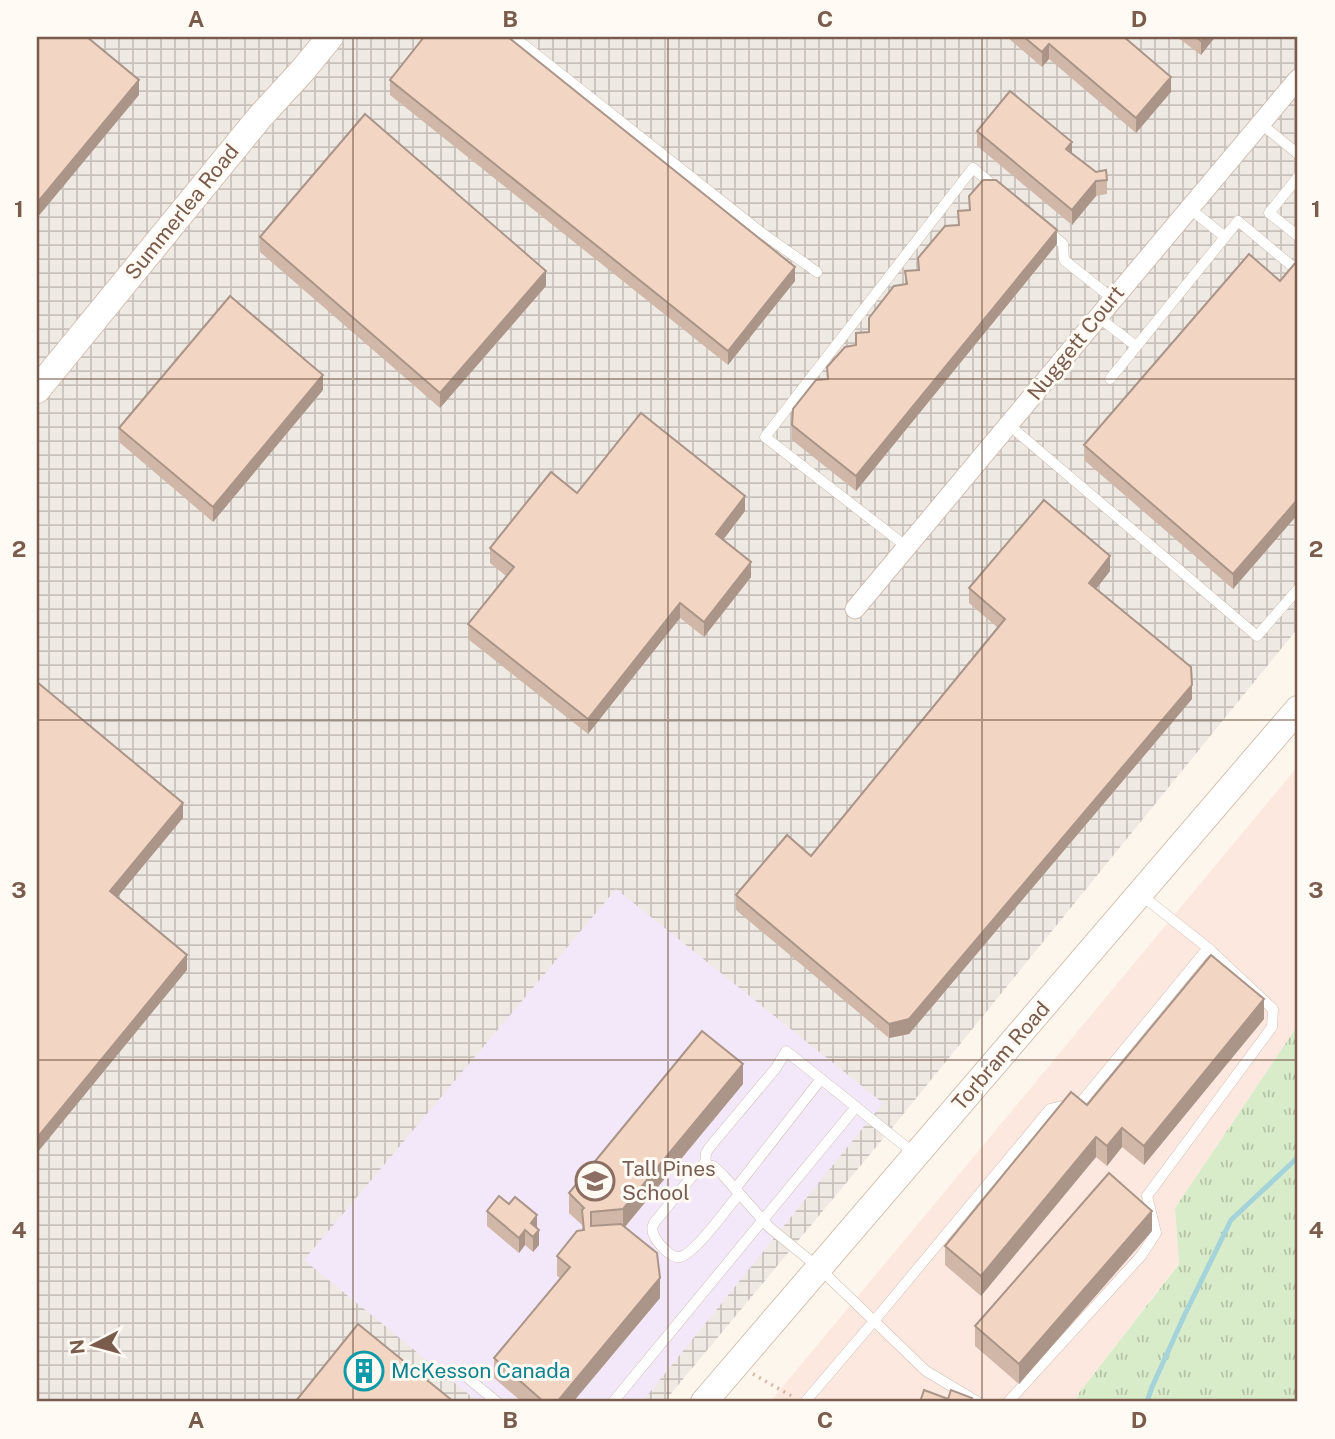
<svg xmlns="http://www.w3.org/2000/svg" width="1335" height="1439" font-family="'Public Sans',sans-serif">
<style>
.commercial{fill:#fde8e0}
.industrial{fill:url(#industrial-grid)}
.education{fill:#f3e8fa}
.grass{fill:url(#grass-tufts)}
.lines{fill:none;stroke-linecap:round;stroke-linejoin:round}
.stream{stroke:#a5d3da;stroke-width:5}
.lane-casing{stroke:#d1beb0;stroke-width:11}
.street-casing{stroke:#d1beb0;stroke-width:21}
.secondary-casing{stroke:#d6c0b0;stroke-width:28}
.path{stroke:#d9b8a5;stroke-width:3.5;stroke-dasharray:2 5;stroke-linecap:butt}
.lane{stroke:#fff;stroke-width:10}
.street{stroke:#fff;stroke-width:19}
.secondary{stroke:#fff;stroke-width:26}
.wall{fill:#d1b7a8}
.shaded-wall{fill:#aa9588}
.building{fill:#f3d5c3;stroke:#aa9588;stroke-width:2}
.grid{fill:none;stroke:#7a5c4d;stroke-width:2;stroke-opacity:0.55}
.labels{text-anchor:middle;stroke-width:6;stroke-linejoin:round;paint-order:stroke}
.street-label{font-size:21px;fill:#7a5c4d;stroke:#fffaf3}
.education-label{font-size:21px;fill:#785e54;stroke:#fffaf3;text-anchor:start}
.culture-label{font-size:21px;fill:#0d838f;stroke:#fffaf3;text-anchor:start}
.neatline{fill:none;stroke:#7a5c4d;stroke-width:2.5}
.grid-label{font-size:23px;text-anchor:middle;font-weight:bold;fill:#7a5c4d}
</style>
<defs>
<pattern id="industrial-grid" width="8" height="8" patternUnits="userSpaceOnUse" patternTransform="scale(1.75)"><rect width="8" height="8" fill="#efe9e4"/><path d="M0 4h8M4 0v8" fill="none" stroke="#c7c0bb"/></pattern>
<pattern id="grass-tufts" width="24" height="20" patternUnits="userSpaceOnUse" patternTransform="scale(1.75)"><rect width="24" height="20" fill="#d8ecc9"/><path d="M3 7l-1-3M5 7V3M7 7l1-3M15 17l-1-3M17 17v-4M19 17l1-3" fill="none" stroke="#b4c2a5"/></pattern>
</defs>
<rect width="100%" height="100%" fill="#fdf6ec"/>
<path class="commercial" d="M1298 766V1025L1175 1208 1179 1263 1079 1393 1076 1402H770Z"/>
<path class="industrial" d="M37 37H1298V628L896 1123 664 1402H37Z"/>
<path class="education" d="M616 889 883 1103 642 1402H478L304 1260Z"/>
<path class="grass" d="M1298 1025V1402H1076L1079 1393 1179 1264 1175 1208Z"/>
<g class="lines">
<path class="stream" d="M1147 1402 1152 1387 1185 1314 1231 1220 1294 1161 1298 1156"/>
<defs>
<g id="lane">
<path d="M514 37 762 233 817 272"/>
<path d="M1260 123 1298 154"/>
<path d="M1298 177 1269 213 1298 236"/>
<path d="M1189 208 1225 237"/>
<path d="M1049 232 1063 244 1064 260 1112 298"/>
<path d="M1098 317 1136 346"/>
<path d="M1110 379 1238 221 1298 271"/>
<path d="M1009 425 1257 636 1298 589"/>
<path d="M907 547 765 437 973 168 994 186"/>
<path d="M1140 894 1208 948"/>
<path d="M705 1165 706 1153 709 1148 776 1068 786 1051 915 1154"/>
<path d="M735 1189 821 1079"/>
<path d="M739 1194C729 1206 694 1255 680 1257 671 1259 656 1242 653 1233 652 1228 652 1228 654 1223L698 1169 703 1165 713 1166 722 1174 769 1227 819 1268 926 1371 978 1402"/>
<path d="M469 1379 497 1402"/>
<path d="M613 1402 856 1107"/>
<path d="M805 1402 874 1321 1050 1109 1082 1101 1208 948 1273 1009 1272 1027 1147 1196 1156 1233 1141 1256 1008 1402"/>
</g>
<path id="street" d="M855 609C1003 432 1149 255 1298 79"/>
<g id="secondary">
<path d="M37 390 259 118 303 70 330 37"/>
<path d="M704 1402 1298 709"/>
</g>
</defs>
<use href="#lane" class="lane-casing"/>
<use href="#street" class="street-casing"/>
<use href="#secondary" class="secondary-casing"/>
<path class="path" d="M753 1374 795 1398"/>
<use href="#lane" class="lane"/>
<use href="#street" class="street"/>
<use href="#secondary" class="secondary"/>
</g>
<g class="wall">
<path d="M1007 37H1124L1171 92 1136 133 1049 59 1042 67Z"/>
<path d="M1177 37H1215L1201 55Z"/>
<path d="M390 80 795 281 728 365 390 95Z"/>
<path d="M977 131 1072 154 1107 180V194L1096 196 1072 225 977 146Z"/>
<path d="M969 196 1057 244 856 491 792 440V425L827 379V367L856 345 869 332 905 284V271L918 270V258L958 225 969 210Z"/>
<path d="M260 237 546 286 440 408 260 252Z"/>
<path d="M1298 264V514L1233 589 1084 460V445L1280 281Z"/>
<path d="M323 390 213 522 119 442V428Z"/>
<path d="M577 493 745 511 723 540 751 577 704 637 680 618 588 734 468 639V624L506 576 490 563V548Z"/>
<path d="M1110 571 1096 589 1192 699 909 1034 889 1038 736 910V895L811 856 997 627 969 603V588Z"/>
<path d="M1264 1019 1144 1165 1122 1147 1107 1166 1096 1157 981 1296 945 1265V1246L1087 1105Z"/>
<path d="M743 1084 625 1227 660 1298 573 1402H522L494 1378V1358L560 1278 557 1276V1256L582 1230V1225L569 1213V1193Z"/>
<path d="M487 1211 537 1229 539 1245 533 1252 525 1245 519 1253 487 1226Z"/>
<path d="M1152 1231 1019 1384 975 1346V1326Z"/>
</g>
<g class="shaded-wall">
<path d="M1204 37H1215L1201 55V41Z"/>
<path d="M1049 44V59L1042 67V52Z"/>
<path d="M1171 77V92L1136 133V118Z"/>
<path d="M139 80V95L37 218V203Z"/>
<path d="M1072 142V157L1066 149Z"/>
<path d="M1096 181V196L1072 225V210Z"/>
<path d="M1057 230V244L856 491V476Z"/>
<path d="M795 267V281L728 365V351Z"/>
<path d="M546 271V286L440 408V393Z"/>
<path d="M323 375V390L213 522V507Z"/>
<path d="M745 496V511L716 549V534Z"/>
<path d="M1298 499V514L1233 589V574Z"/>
<path d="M1110 556V571L1089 598V583Z"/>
<path d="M751 562V577L704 637V622Z"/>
<path d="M680 603V618L588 734V719Z"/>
<path d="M1192 685V699L909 1034 889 1038V1024Z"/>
<path d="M183 803V818L110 906V891Z"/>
<path d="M187 955V970L37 1153V1138Z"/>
<path d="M1264 999V1019L1144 1165V1146Z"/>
<path d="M743 1064V1084L623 1229V1209Z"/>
<path d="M1122 1128V1147L1107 1166V1146Z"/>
<path d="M1096 1137V1157L981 1296V1276Z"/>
<path d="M1152 1211V1231L1019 1384V1364Z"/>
<path d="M537 1215V1230L531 1223Z"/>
<path d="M525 1230V1245L519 1253V1238Z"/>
<path d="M539 1230V1245L533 1252V1237Z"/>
<path d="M660 1278V1298L573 1402H557Z"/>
</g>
<g class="building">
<path d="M37 37H87L139 80 37 203Z"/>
<path d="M424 37H508L795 267 728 351 390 80Z"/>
<path d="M1024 37H1124L1171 77 1136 118 1049 44 1042 52Z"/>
<path d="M1196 37H1204L1201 41Z"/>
<path d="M1010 91 1072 142 1066 149 1096 172 1106 170 1107 180 1096 181 1072 210 977 131Z"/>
<path d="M365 114 546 271 440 393 260 237Z"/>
<path d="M983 180H996L1057 230 856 476 792 425 793 409 816 380 828 379 827 367 845 347 856 345V333L869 332V318L894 286 907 284 905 271 919 270 918 258 945 226 959 225 958 211 970 210 969 196Z"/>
<path d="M1249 254 1280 281 1296 262 1298 264V499L1233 574 1084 445Z"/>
<path d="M230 296 323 375 213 507 119 428Z"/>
<path d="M641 413 745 496 716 534 751 562 704 622 680 603 588 719 468 624 514 567 490 548 551 472 577 493Z"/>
<path d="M1044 500 1110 556 1089 583 1191 667 1192 685 909 1019 889 1024 736 895 787 835 811 856 1005 619 969 588Z"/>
<path d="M37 682 183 803 110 891 187 955 37 1138Z"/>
<path d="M1211 955 1264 999 1144 1146 1122 1128 1107 1146 1096 1137 981 1276 945 1246 1071 1092 1087 1105Z"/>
<path d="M702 1031 743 1064 623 1209 591 1212V1226L621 1224 657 1253 660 1278 557 1402H544L494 1358 570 1267 557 1256 577 1231 584 1230 582 1210 584 1208 569 1193Z"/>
<path d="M1109 1173 1152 1211 1019 1364 975 1326Z"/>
<path d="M499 1196 509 1204 515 1197 537 1215 531 1223 539 1230 533 1237 525 1230 519 1238 487 1211Z"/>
<path d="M358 1324 454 1402H295Z"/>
<path d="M924 1390 948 1399 951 1390 972 1398 971 1402H920Z"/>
</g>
<path class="grid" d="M353 37V1402M668 37V1402M982 37V1402M37 379H1298M37 720H1298M37 1060H1298"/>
<defs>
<symbol id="school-ring" viewBox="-11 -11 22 22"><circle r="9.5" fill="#fffaf3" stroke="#8d6e63" stroke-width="1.5"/><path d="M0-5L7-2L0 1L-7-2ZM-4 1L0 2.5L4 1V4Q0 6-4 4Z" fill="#8d6e63"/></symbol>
<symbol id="building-ring" viewBox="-11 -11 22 22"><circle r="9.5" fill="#fffaf3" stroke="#0f9aa8" stroke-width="1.5"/><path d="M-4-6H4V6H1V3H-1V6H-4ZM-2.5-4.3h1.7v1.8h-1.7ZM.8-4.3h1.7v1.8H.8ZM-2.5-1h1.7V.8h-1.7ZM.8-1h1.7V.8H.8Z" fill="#0f9aa8"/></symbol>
</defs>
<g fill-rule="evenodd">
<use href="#school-ring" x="573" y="1159" width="44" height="44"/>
<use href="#building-ring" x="342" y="1349" width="44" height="44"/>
</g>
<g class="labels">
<g class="street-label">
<text transform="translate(182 212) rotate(-51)" y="7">Summerlea Road</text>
<text transform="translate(1076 343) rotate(-51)" y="7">Nuggett Court</text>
<text transform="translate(1001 1056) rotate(-49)" y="7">Torbram Road</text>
</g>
<g class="education-label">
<text x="622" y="1176">Tall Pines<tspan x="622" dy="24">School</tspan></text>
</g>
<g class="culture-label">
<text x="391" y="1378">McKesson Canada</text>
</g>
</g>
<rect width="1335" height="1439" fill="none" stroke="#fffaf3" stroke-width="77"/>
<g transform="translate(94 1345) rotate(264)" stroke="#fffaf3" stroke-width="5" paint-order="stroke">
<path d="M0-5L12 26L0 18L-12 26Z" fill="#7a5c4d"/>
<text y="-10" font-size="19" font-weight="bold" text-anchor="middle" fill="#7a5c4d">N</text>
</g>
<rect x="38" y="38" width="1258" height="1362" class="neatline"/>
<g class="grid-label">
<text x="196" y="27">A</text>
<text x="510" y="27">B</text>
<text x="825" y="27">C</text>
<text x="1139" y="27">D</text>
<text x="19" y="217">1</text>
<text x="1316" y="217">1</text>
<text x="19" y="557">2</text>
<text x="1316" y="557">2</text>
<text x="19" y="898">3</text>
<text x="1316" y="898">3</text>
<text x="19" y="1238">4</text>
<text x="1316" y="1238">4</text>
<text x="196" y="1428">A</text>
<text x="510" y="1428">B</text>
<text x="825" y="1428">C</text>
<text x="1139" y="1428">D</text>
</g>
</svg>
